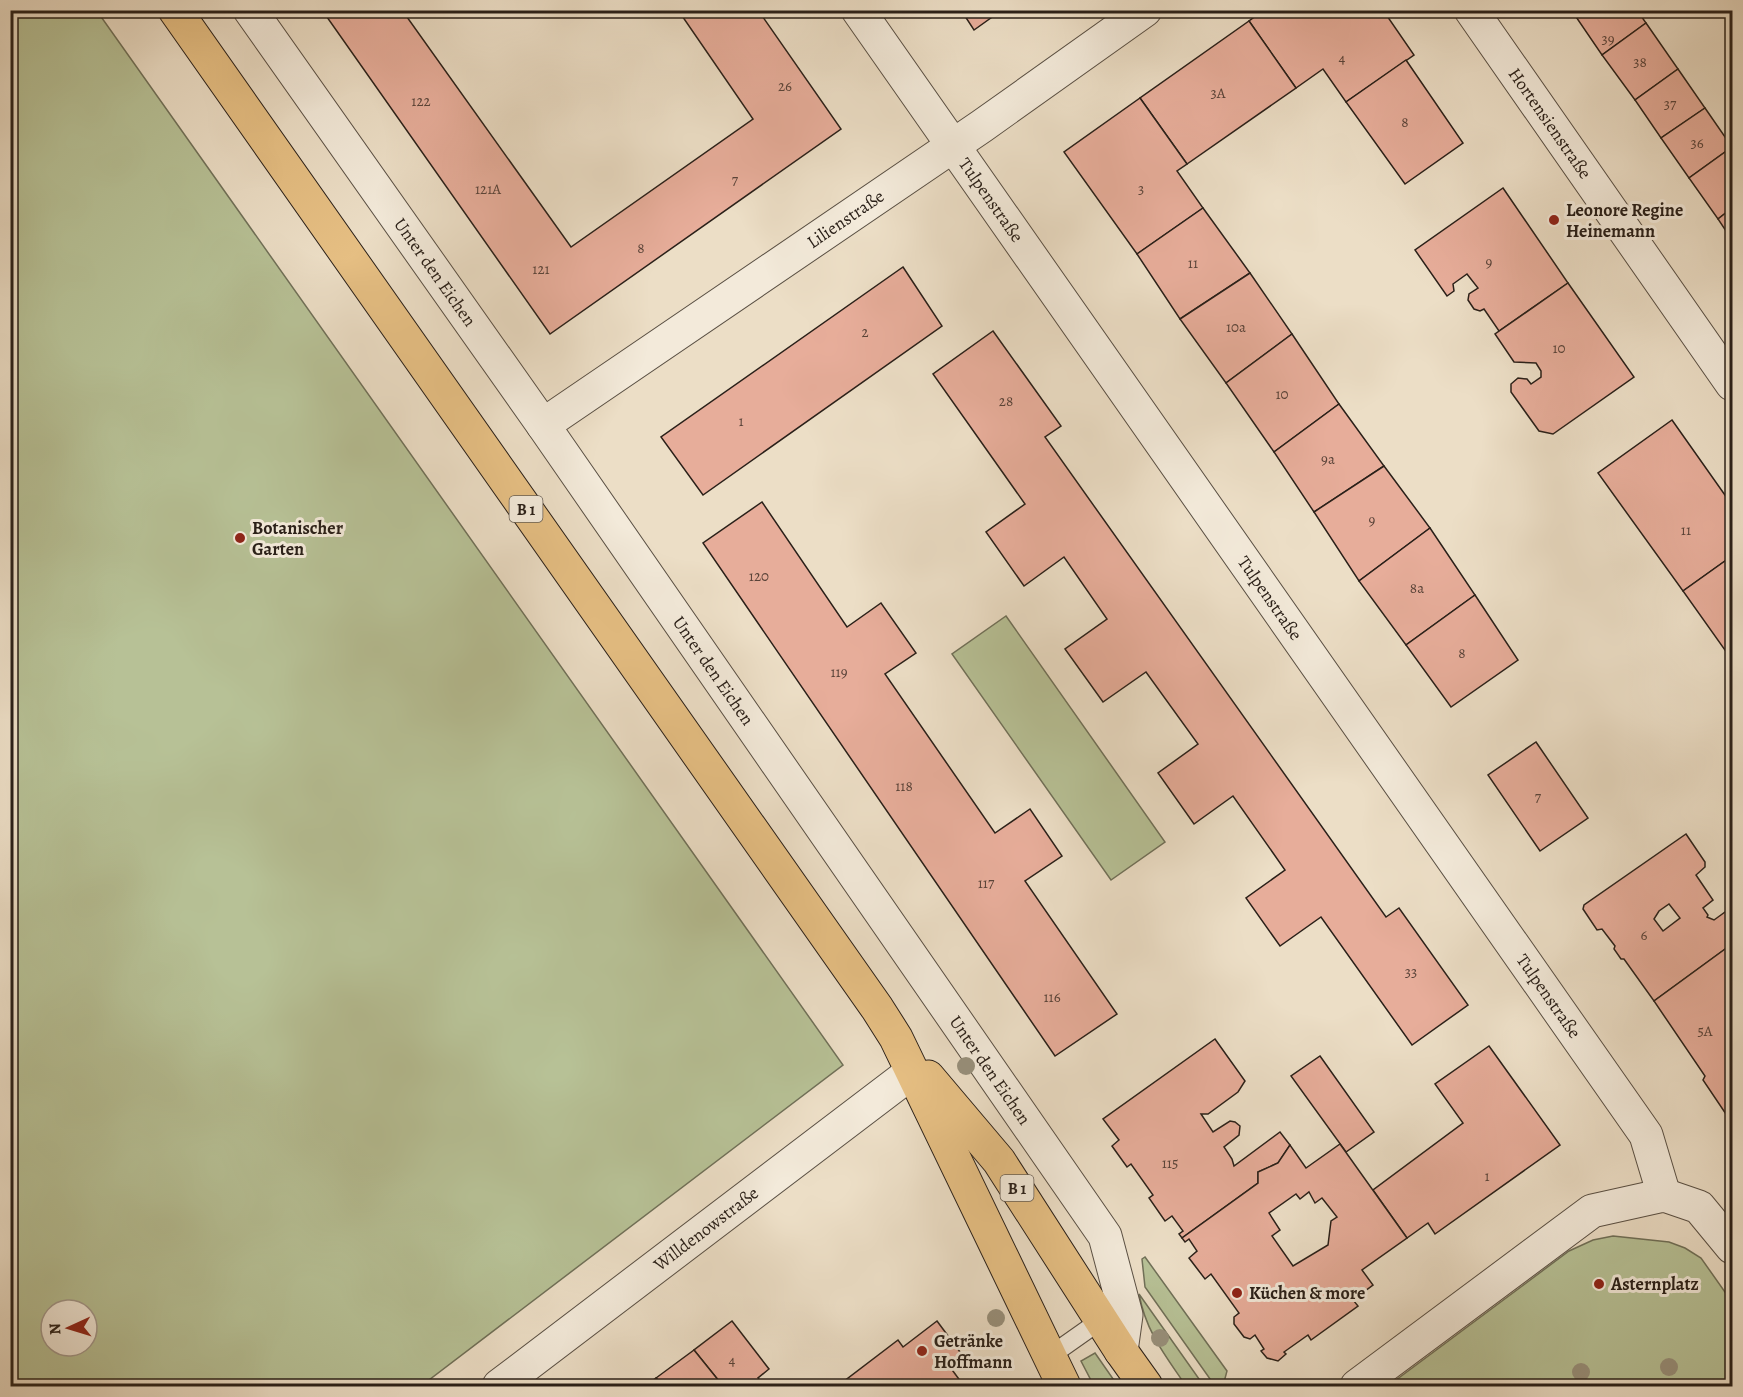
<svg xmlns="http://www.w3.org/2000/svg" width="1743" height="1397" font-family="Alegreya,serif">
<style>
.green{fill:#b7c196;stroke:#707058;stroke-width:1.5;fill-rule:evenodd}
.building{fill:#e7ad9a;stroke:#2a2019;stroke-width:1.5;fill-rule:evenodd}
.lines{fill:none;stroke-linecap:round;stroke-linejoin:round}
.lane-casing{stroke:#5a5044;stroke-width:20}
.street-casing{stroke:#5a5044;stroke-width:35}
.primary-casing{stroke:#2a2019;stroke-width:35}
.lane{stroke:#f3eada;stroke-width:18}
.street{stroke:#f3eada;stroke-width:33}
.primary{stroke:#e6bf83;stroke-width:33}
.tree{fill:#98907b}
.poi-dot{fill:#8f2418;stroke:#f3eada;stroke-width:2}
.labels{text-anchor:middle;stroke-width:6;stroke-linejoin:round;paint-order:stroke}
.number-label{font-size:15px;fill:#594339}
.shield{fill:#f3eada;stroke:#665d53;stroke-width:1.5}
.shield-label{font-size:16px;font-weight:bold;fill:#2a2019}
.street-label{font-size:18px;fill:#2a2019;stroke:#f3eada}
.poi-label{font-size:18px;font-weight:bold;fill:#2a2019;stroke:#f3eada;text-anchor:start}
</style>
<rect width="100%" height="100%" fill="#ecdec6"/>
<filter id="stains"><feTurbulence type="fractalNoise" baseFrequency=".00333" numOctaves="4"/><feColorMatrix values="0 0 0 0 .2 0 0 0 0 .09 0 0 0 0 .02 0 0 0 .5 -.17"/></filter>
<radialGradient id="worn" r=".72"><stop offset=".6" stop-color="#630" stop-opacity="0"/><stop offset="1" stop-color="#630" stop-opacity=".3"/></radialGradient>
<g class="green">
<path d="M10 11H97L843 1065 421 1386H11ZM51 1310H87V1346H51Z"/>
<path d="M1006 616 1165 842 1111 880 952 654Z"/>
<path d="M1613 1236 1669 1242 1685 1248 1701 1258 1732 1302V1386H1388L1569 1251 1593 1240Z"/>
<path d="M1145 1257 1227 1371 1223 1386H1215L1145 1287 1142 1259Z"/>
<path d="M1139 1294 1204 1386H1186C1165 1355 1146 1332 1139 1294Z"/>
<path d="M1095 1353 1118 1386H1094L1081 1361Z"/>
</g>
<g class="building">
<path d="M322 10H402L571 247 753 119 678 10H758L841 129 550 334Z"/>
<path d="M961 10H1002L974 30Z"/>
<path d="M1264 10H1383L1414 55 1346 102 1323 69 1296 88 1249 21Z"/>
<path d="M1637 10 1646 23 1602 55 1572 11Z"/>
<path d="M1249 21 1296 88 1187 164 1140 98Z"/>
<path d="M1646 23 1678 69 1635 100 1602 55Z"/>
<path d="M1406 60 1463 143 1405 184 1346 102Z"/>
<path d="M1678 69 1705 108 1661 138 1635 100Z"/>
<path d="M1140 98 1187 164 1177 171 1203 208 1137 254 1064 152Z"/>
<path d="M1705 108 1732 147 1689 178 1661 138Z"/>
<path d="M1732 147V208L1718 219 1689 178Z"/>
<path d="M1503 188 1568 283 1499 331 1484 309 1480 311 1474 309 1468 300 1469 294 1478 288 1467 274 1453 284 1454 291 1447 296 1415 250Z"/>
<path d="M1203 208 1250 273 1180 319 1137 254Z"/>
<path d="M1732 208V240L1718 219Z"/>
<path d="M903 267 942 326 703 495 661 437Z"/>
<path d="M1250 273 1292 334 1226 383 1180 319Z"/>
<path d="M1568 283 1634 377 1553 434 1539 431 1511 392V384L1518 378 1527 379 1531 384 1541 377V371L1536 363 1514 362 1495 334Z"/>
<path d="M993 331 1061 426 1045 437 1386 917 1399 908 1468 1005 1412 1045 1321 917 1280 946 1246 898 1285 870 1233 796 1194 824 1158 773 1198 744 1146 672 1103 702 1065 649 1107 619 1064 557 1024 586 986 532 1025 504 933 374Z"/>
<path d="M1292 334 1339 404 1274 452 1226 383Z"/>
<path d="M1339 404 1384 466 1314 512 1274 452Z"/>
<path d="M1672 420 1732 505V556L1683 591 1598 473Z"/>
<path d="M1384 466 1430 528 1359 581 1314 512Z"/>
<path d="M762 502 847 627 881 603 916 653 885 674 995 833 1030 809 1062 856 1025 881 1117 1014 1055 1056 703 543Z"/>
<path d="M1430 528 1475 595 1406 645 1359 581Z"/>
<path d="M1732 556V660L1683 591Z"/>
<path d="M1475 595 1518 660 1451 707 1406 645Z"/>
<path d="M1536 742 1588 818 1540 851 1488 775Z"/>
<path d="M1686 834 1705 862V867L1696 875 1713 900 1703 908 1708 915 1707 917 1714 920 1732 907V944L1654 1001 1624 959H1621L1614 949 1615 946 1602 929 1597 930 1583 909 1584 905ZM1669 904 1680 918 1663 931 1654 919 1659 911Z"/>
<path d="M1732 944 1731 980 1732 1123 1703 1080 1705 1076 1654 1001Z"/>
<path d="M1215 1039 1245 1081 1238 1092 1208 1114H1201L1213 1132 1230 1121 1235 1122 1240 1126 1239 1135 1224 1147 1232 1159 1234 1166 1280 1132 1290 1145 1278 1163 1258 1172V1183L1182 1238 1179 1234 1183 1231 1172 1216 1165 1221 1149 1198 1153 1195 1131 1164 1127 1167 1112 1146 1119 1140 1103 1119Z"/>
<path d="M1489 1046 1560 1145 1435 1234 1428 1223 1407 1238 1373 1190 1463 1123 1435 1084Z"/>
<path d="M1320 1056 1374 1132 1346 1152 1291 1076Z"/>
<path d="M1340 1144 1407 1238 1362 1270 1373 1285 1353 1300 1358 1306 1311 1340 1308 1335 1284 1352 1286 1354 1278 1361 1267 1358 1261 1351 1264 1349 1255 1335 1250 1339 1244 1337 1234 1324V1317L1239 1313 1211 1274 1205 1279 1189 1258 1197 1251 1189 1239 1185 1242 1182 1238 1258 1183V1172L1278 1163 1290 1145 1306 1168ZM1309 1192 1315 1203 1322 1198 1337 1217 1331 1221 1328 1245 1293 1266 1272 1236 1280 1230 1269 1213 1296 1194 1300 1199Z"/>
<path d="M732 1321 769 1369 758 1378 764 1386H723L694 1350Z"/>
<path d="M937 1321 963 1356 950 1367 964 1386H846L843 1382 898 1340 903 1347Z"/>
<path d="M694 1350 723 1386H663L656 1378Z"/>
<path d="M656 1378 663 1386H645Z"/>
</g>
<g class="lines">
<defs>
<path id="lane" d="M1050 1356 1101 1320"/>
<g id="street">
<path id="s1" d="M250 10 543 425 1105 1236 1126 1315 1121 1351"/>
<path id="s2" d="M858 10 1646 1135 1664 1195"/>
<path id="s3" d="M1471 10 1732 384"/>
<path id="s4" d="M543 425 982 126 1145 10"/>
<path id="s5" d="M499 1386 912 1072"/>
<path d="M1357 1386 1592 1211 1664 1195 1699 1207 1732 1247"/>
</g>
<g id="primary">
<path d="M175 10 877 1008 896 1038 1064 1386"/>
<path d="M928 1077 999 1161 1121 1351 1146 1386"/>
</g>
</defs>
<use href="#lane" class="lane-casing"/>
<use href="#street" class="street-casing"/>
<use href="#primary" class="primary-casing"/>
<use href="#lane" class="lane"/>
<use href="#street" class="street"/>
<use href="#primary" class="primary"/>
</g>
<g class="tree">
<circle cx="966" cy="1066" r="9"/>
<circle cx="996" cy="1318" r="9"/>
<circle cx="1160" cy="1338" r="9"/>
<circle cx="1669" cy="1367" r="9"/>
<circle cx="1581" cy="1372" r="9"/>
</g>
<g class="poi-dot">
<circle cx="1554" cy="220" r="6"/>
<circle cx="240" cy="538" r="6"/>
<circle cx="1599" cy="1284" r="6"/>
<circle cx="1237" cy="1293" r="6"/>
<circle cx="922" cy="1351" r="6"/>
</g>
<g class="labels">
<g class="number-label">
<text x="1608" y="44">39</text>
<text x="1342" y="63">4</text>
<text x="1640" y="67">38</text>
<text x="785" y="91">26</text>
<text x="1218" y="98">3A</text>
<text x="421" y="106">122</text>
<text x="1670" y="109">37</text>
<text x="1405" y="127">8</text>
<text x="1697" y="148">36</text>
<text x="735" y="185">7</text>
<text x="488" y="194">121A</text>
<text x="1141" y="194">3</text>
<text x="641" y="253">8</text>
<text x="1489" y="267">9</text>
<text x="1193" y="268">11</text>
<text x="541" y="274">121</text>
<text x="1236" y="332">10a</text>
<text x="865" y="337">2</text>
<text x="1559" y="353">10</text>
<text x="1282" y="399">10</text>
<text x="1006" y="406">28</text>
<text x="741" y="426">1</text>
<text x="1328" y="464">9a</text>
<text x="1372" y="525">9</text>
<text x="1686" y="535">11</text>
<text x="759" y="581">120</text>
<text x="1417" y="593">8a</text>
<text x="1462" y="658">8</text>
<text x="839" y="677">119</text>
<text x="904" y="791">118</text>
<text x="1538" y="802">7</text>
<text x="986" y="888">117</text>
<text x="1644" y="940">6</text>
<text x="1411" y="977">33</text>
<text x="1052" y="1002">116</text>
<text x="1705" y="1036">5A</text>
<text x="1170" y="1168">115</text>
<text x="1487" y="1181">1</text>
<text x="732" y="1365">4</text>
</g>
<g class="shield">
<rect x="509.5" y="496" width="33" height="26" rx="4.5"/>
<rect x="1000.5" y="1175" width="33" height="26" rx="4.5"/>
</g>
<g class="shield-label">
<text x="526" y="515">B 1</text>
<text x="1017" y="1194">B 1</text>
</g>
<g class="street-label">
<text dy="6" stroke="none"><textPath href="#s3" startOffset="138">Hortensienstraße</textPath></text>
<text dy="6" stroke="none"><textPath href="#s2" startOffset="232">Tulpenstraße</textPath></text>
<text dy="6" stroke="none"><textPath href="#s4" startOffset="366">Lilienstraße</textPath></text>
<text dy="6" stroke="none"><textPath href="#s1" startOffset="321">Unter den Eichen</textPath></text>
<text dy="6" stroke="none"><textPath href="#s2" startOffset="718">Tulpenstraße</textPath></text>
<text dy="6" stroke="none"><textPath href="#s1" startOffset="807">Unter den Eichen</textPath></text>
<text dy="6" stroke="none"><textPath href="#s2" startOffset="1204">Tulpenstraße</textPath></text>
<text dy="6" stroke="none"><textPath href="#s1" startOffset="1293">Unter den Eichen</textPath></text>
<text dy="6" stroke="none"><textPath href="#s5" startOffset="260">Willdenowstraße</textPath></text>
</g>
<g class="poi-label">
<text x="1566" y="216">Leonore Regine<tspan x="1566" dy="21">Heinemann</tspan></text>
<text x="252" y="534">Botanischer<tspan x="252" dy="21">Garten</tspan></text>
<text x="1611" y="1290">Asternplatz</text>
<text x="1249" y="1299">Küchen &amp; more</text>
<text x="934" y="1347">Getränke<tspan x="934" dy="21">Hoffmann</tspan></text>
</g>
</g>
<rect width="1743" height="1397" fill="none" stroke="#ecdec6" stroke-width="36"/>
<rect x="12" y="12" width="1719" height="1373" fill="none" stroke="#2a2019" stroke-width="3"/>
<rect x="18" y="18" width="1707" height="1361" fill="none" stroke="#2a2019" stroke-width="1.5"/>
<g transform="translate(69 1328) rotate(266)"><circle r="28" fill="#f3eada" stroke="#a3998d" stroke-width="1.5"/>
<path d="M0-4.5L10 22L0 15L-10 22Z" fill="#8f2418"/>
<text y="-9" font-size="16" font-weight="bold" text-anchor="middle" fill="#2a2019">N</text>
</g>
<rect width="100%" height="100%" filter="url(#stains)"/>
<rect width="100%" height="100%" fill="url(#worn)"/>
</svg>
